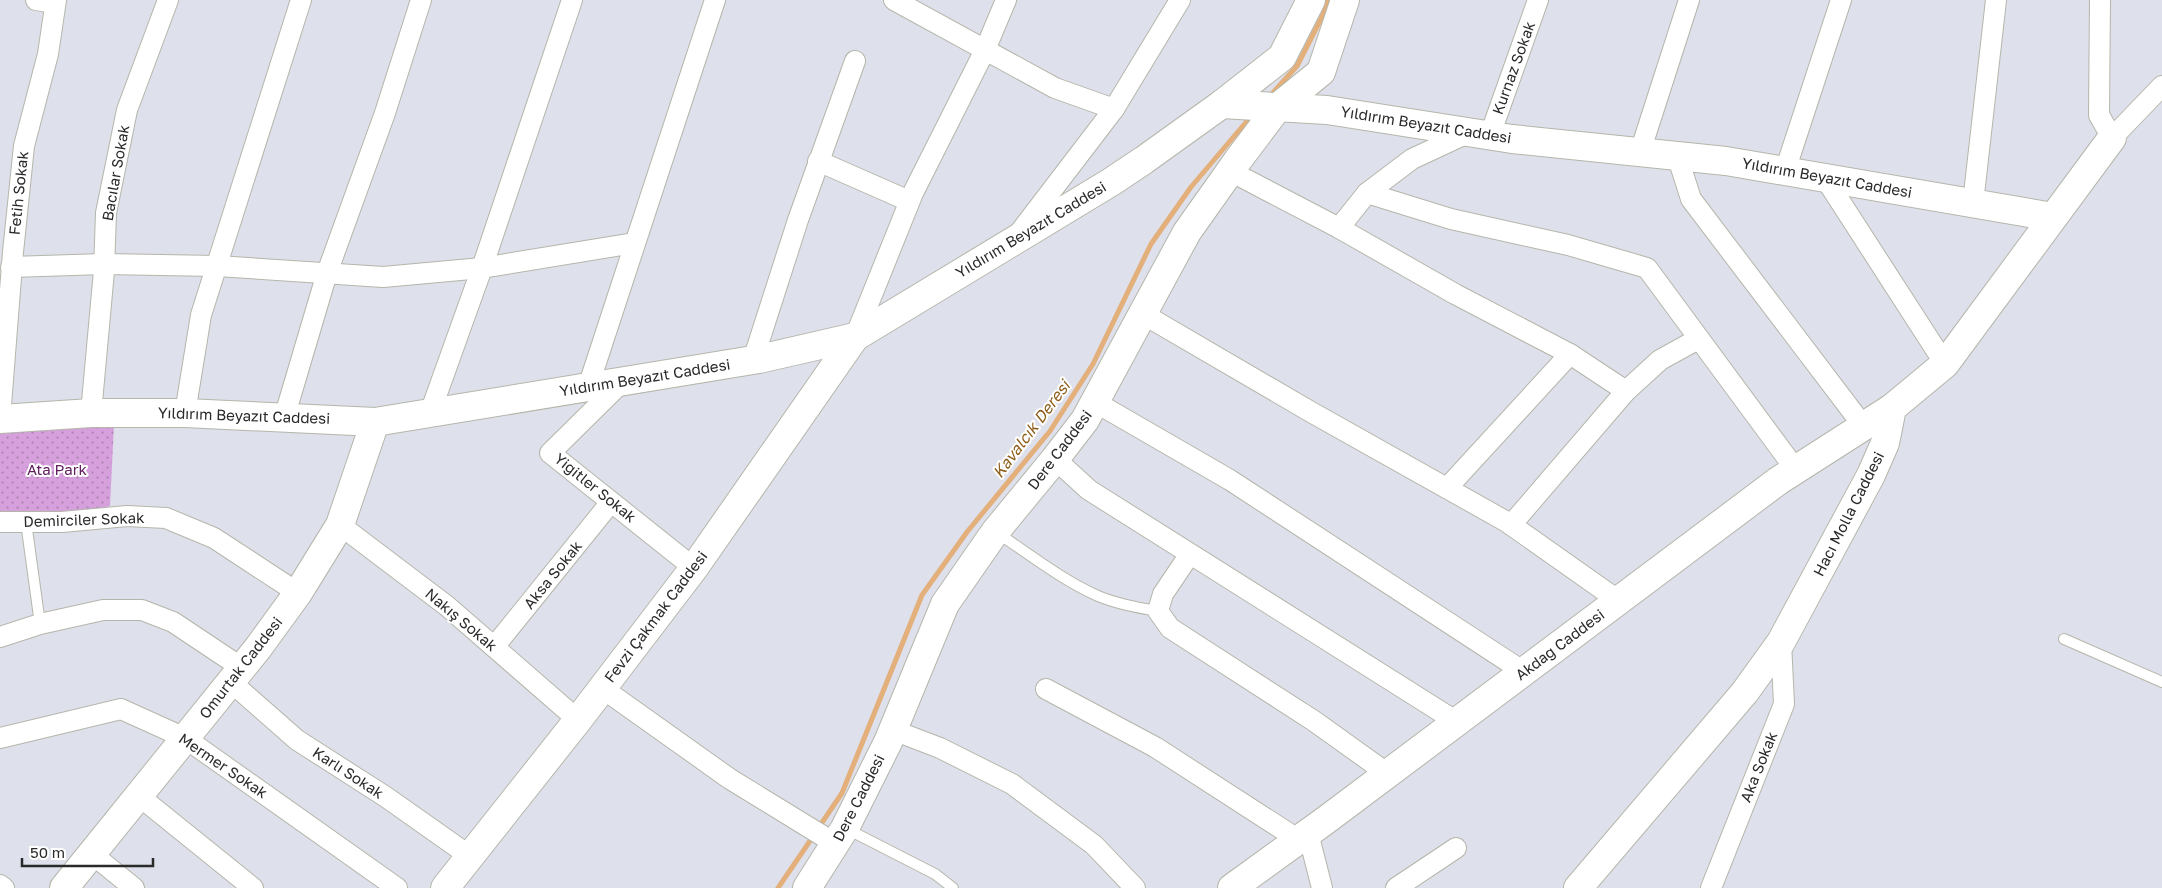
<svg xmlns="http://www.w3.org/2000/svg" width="2162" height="888" font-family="'Golos Text',sans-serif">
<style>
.grass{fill:url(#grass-dots)}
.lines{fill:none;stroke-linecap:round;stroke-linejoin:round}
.stream{stroke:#e3af7b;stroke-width:5}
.lane-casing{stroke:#b5b6aa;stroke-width:12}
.street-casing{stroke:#b5b6aa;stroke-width:22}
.secondary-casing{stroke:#b5b6aa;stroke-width:30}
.lane{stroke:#fff;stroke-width:10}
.street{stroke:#fff;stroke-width:20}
.secondary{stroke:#fff;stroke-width:28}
.labels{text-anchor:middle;stroke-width:4;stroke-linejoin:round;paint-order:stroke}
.street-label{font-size:15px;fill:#2a2a2a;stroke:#fff}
.park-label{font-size:15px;fill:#61215f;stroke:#fff}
.water-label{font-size:16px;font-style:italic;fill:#8e5e1a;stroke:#fff}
</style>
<defs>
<pattern id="grass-dots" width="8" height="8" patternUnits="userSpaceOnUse" patternTransform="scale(1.25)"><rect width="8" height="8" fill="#d6a0dc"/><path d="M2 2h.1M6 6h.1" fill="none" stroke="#ae83b3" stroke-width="1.8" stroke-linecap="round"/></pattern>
</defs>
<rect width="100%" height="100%" fill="#dee0eb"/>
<path class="grass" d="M114 424 110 506 80 513 0 516V429Z"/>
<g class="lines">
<g class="stream">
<path d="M1269 97 1297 66 1324 13 1327 0"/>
<path d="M819 827 842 793 922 595 967 532 1050 431 1093 364 1151 244 1191 187 1253 114"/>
<path d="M778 888 814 835"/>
</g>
<defs>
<g id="lane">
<path d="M26 522 40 624"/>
<path d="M996 532C1029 554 1062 580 1098 596 1117 604 1139 608 1158 611"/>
<path d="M2064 639 2162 682"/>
<path d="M845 828 935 874 953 888"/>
</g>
<g id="street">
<path d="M36 0 55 3"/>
<path d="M894 0 1055 88 1114 109"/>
<path d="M2100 0 2099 115 2112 138 2162 86"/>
<path d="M1490 135 1538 0"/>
<path d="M1640 152 1689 0"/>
<path d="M1677 155 1691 199 1864 427"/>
<path d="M818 161 909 201"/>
<path d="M1230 171 1339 228 1455 294 1570 354 1626 391"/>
<path d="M1785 171 1841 0"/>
<path d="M1825 178 1945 364"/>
<path d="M1367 193 1451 219 1568 245 1647 268 1796 470"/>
<path d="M1973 203 1996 0"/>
<path d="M1339 228 1367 193 1412 159 1470 132"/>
<path d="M1020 232 1114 109 1180 0"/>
<path d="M11 267 104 264 217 266 383 277 482 268 634 243"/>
<path d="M1143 314 1311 412 1507 522 1619 601"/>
<path d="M855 337 913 193 985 50 1006 0"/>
<path d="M753 360 798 220 855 61"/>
<path d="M622 382 550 453 694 568"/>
<path d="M588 387 715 0"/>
<path d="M1095 402 1230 480 1524 672"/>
<path d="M91 413 104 271 106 213 127 110 168 0"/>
<path d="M185 413 201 315 301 0"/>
<path d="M430 413 482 268 572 0"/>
<path d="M0 418 13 252 24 146 48 54 56 0"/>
<path d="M284 418 327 273 385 113 421 0"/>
<path d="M1055 459 1089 490 1457 722"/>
<path d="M1447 488 1570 354"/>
<path d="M0 522H62L127 516 166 518 214 538 298 593"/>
<path d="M340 525 447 606 578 720"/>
<path d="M1511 525 1626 391 1660 360 1698 339"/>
<path d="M1190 554 1163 594 1158 611 1170 628 1314 721 1388 774"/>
<path d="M0 637 40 624 103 610H142L173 622 242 668"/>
<path d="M494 647 611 502"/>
<path d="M231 682 297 740 386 797 471 857"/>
<path d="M602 688 730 779 836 844"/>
<path d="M1046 689 1155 747 1299 840"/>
<path d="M893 730 940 748 1012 784 1094 845 1135 888"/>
<path d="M0 738 121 709 185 738 397 888"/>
<path d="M139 796 253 888"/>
<path d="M1308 833 1322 888"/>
<path d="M92 854 134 888"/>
<path d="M0 885 4 888"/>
<path d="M1396 888 1456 848"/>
<path d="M1711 888 1784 704 1781 642"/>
</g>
<g id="secondary">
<path d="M1222 104 1327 110 1512 139 1726 161 2053 217"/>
<path d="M0 419 91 413H185L375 422 759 359 855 337 1111 182 1144 160 1222 104 1282 57 1311 0"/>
<path d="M64 888 258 648 298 593 340 525 375 422"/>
<path d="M445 888 578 720 694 568 855 337"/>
<path d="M807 888 845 828 888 742 945 604 995 532 1055 459 1085 420 1187 232 1238 160 1278 107 1321 72 1345 0"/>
<path d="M1232 888 1326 820 1778 481 1892 408"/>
<path d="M1578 888 1745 692 1781 642 1871 475 1885 443 1892 408 1945 364 2112 138"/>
</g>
</defs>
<use href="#lane" class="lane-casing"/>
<use href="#street" class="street-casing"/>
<use href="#secondary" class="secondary-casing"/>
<use href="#lane" class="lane"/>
<use href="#street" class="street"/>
<use href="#secondary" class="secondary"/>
</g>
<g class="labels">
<g class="street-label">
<text transform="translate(1514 68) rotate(-70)" y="5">Kurnaz Sokak</text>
<text transform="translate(1426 125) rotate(9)" y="5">Yıldırım Beyazıt Caddesi</text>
<text transform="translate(116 173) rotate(-80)" y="5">Bacılar Sokak</text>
<text transform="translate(1827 178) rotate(10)" y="5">Yıldırım Beyazıt Caddesi</text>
<text transform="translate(19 193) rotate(-84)" y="5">Fetih Sokak</text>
<text transform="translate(1031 230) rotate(-31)" y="5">Yıldırım Beyazıt Caddesi</text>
<text transform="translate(645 378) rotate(-9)" y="5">Yıldırım Beyazıt Caddesi</text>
<text transform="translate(244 416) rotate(2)" y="5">Yıldırım Beyazıt Caddesi</text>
<text transform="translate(1060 450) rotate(-53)" y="5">Dere Caddesi</text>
<text transform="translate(595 488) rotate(39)" y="5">Yiğitler Sokak</text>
<text transform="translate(1849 514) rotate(-63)" y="5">Hacı Molla Caddesi</text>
<text transform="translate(84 520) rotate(-2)" y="5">Demirciler Sokak</text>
<text transform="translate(553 575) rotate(-51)" y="5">Aksa Sokak</text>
<text transform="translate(656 617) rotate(-53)" y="5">Fevzi Çakmak Caddesi</text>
<text transform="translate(461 620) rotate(40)" y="5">Nakış Sokak</text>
<text transform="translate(1560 645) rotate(-37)" y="5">Akdağ Caddesi</text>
<text transform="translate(241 668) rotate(-52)" y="5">Omurtak Caddesi</text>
<text transform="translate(223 766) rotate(34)" y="5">Mermer Sokak</text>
<text transform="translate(1759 767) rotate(-68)" y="5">Aka Sokak</text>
<text transform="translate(348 773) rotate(33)" y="5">Karlı Sokak</text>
<text transform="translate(859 798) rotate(-63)" y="5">Dere Caddesi</text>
</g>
<g class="park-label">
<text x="57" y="475">Ata Park</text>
</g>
<g class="water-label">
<text transform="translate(1031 429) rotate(-53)" y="6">Kavalcık Deresi</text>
</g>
</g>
<path d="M22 858v8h131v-8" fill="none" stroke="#2a2a2a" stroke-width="2.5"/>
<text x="30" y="858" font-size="15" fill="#2a2a2a" stroke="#ffffff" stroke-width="4" paint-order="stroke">50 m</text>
</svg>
